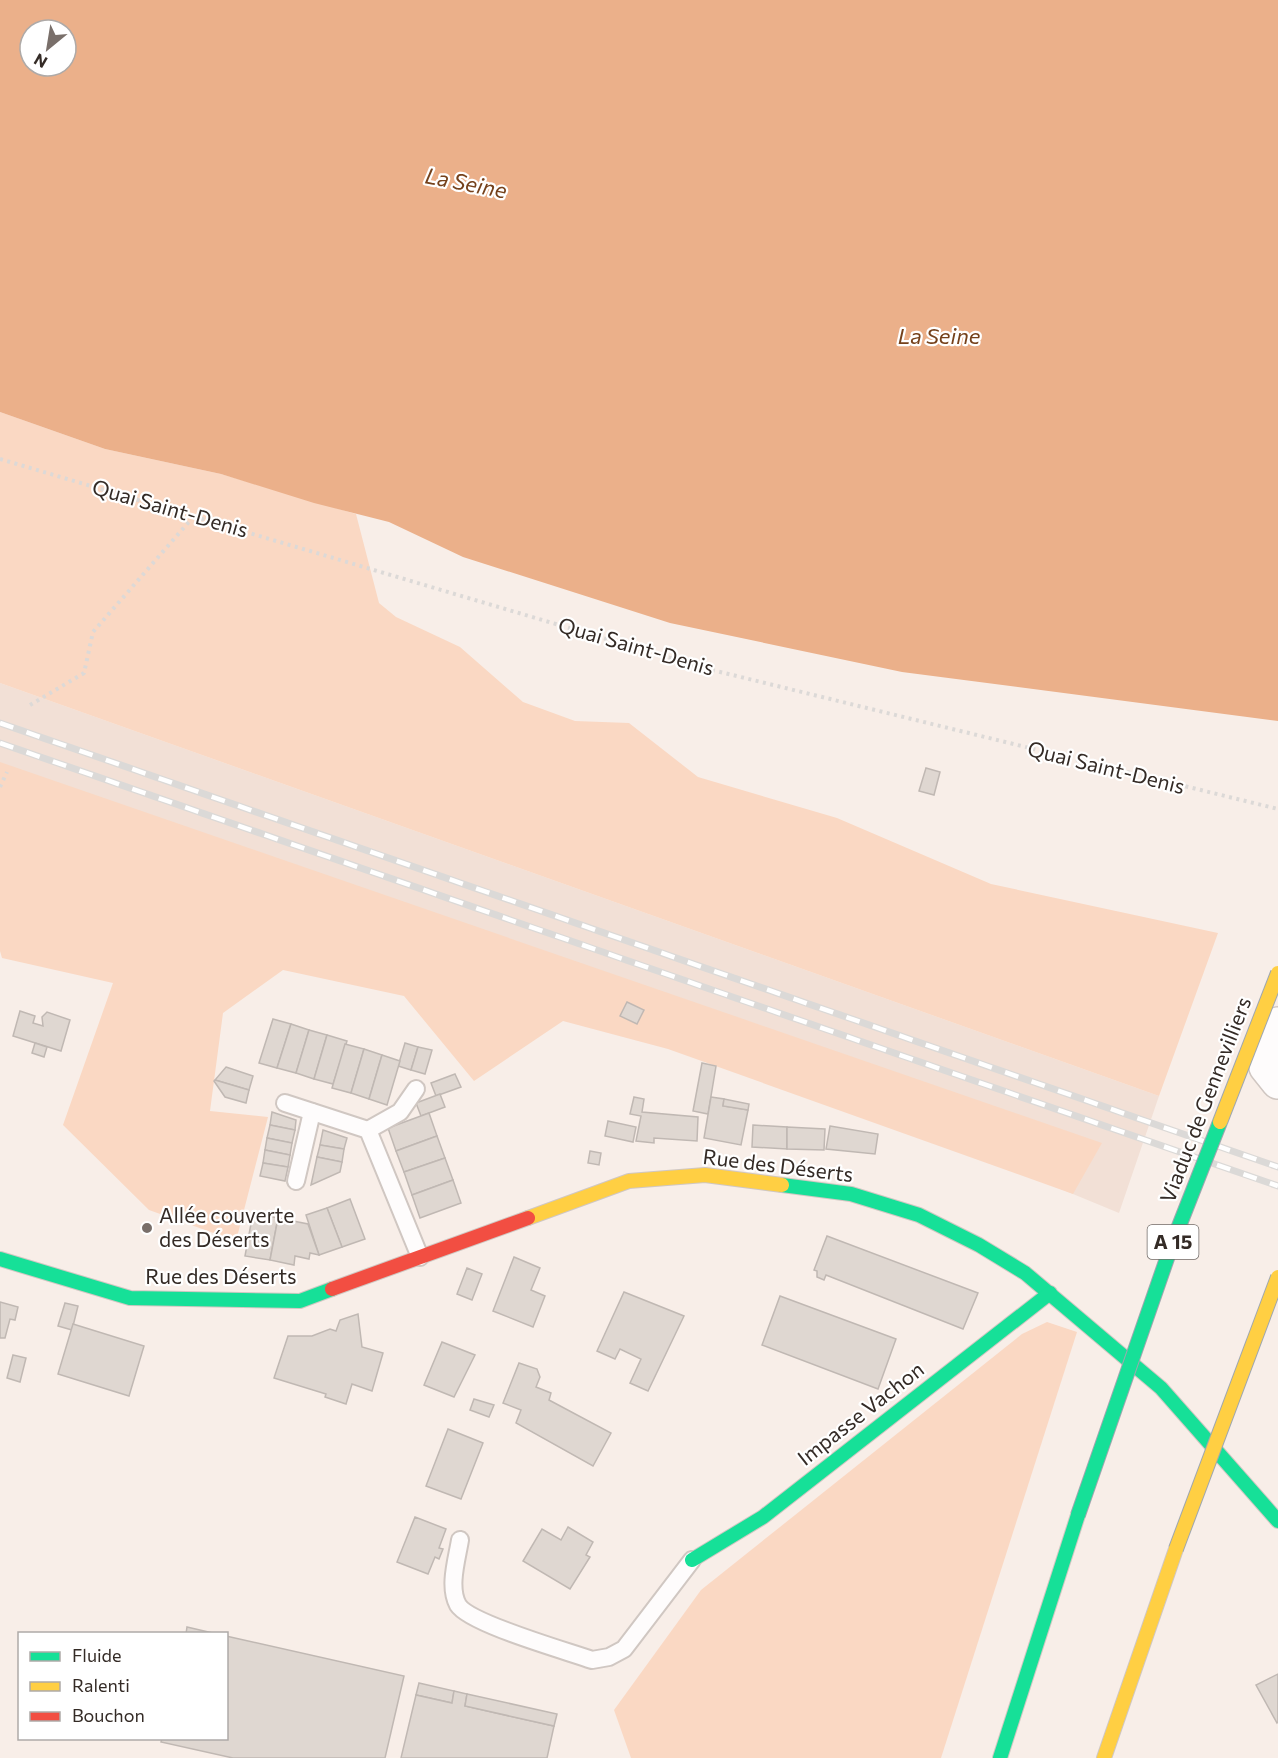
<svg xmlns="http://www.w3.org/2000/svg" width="1278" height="1758" font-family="Commissioner,sans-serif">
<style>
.built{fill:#f2e0d6}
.green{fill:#fad8c3}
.water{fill:#ebb08a;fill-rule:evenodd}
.building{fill:#dfd7d1;stroke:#c0b8b3;stroke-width:1.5}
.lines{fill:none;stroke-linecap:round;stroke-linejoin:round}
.lane-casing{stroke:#d0c7c2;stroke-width:20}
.street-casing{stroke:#d0c7c2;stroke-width:36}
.fast-casing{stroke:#d0c7c2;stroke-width:16}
.slow-casing{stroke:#d0c7c2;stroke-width:16}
.jam-casing{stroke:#d0c7c2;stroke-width:16}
.path{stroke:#dcd9d7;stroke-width:4;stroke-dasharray:3 4.5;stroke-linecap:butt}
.lane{stroke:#fefcfc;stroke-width:16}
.street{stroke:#fefcfc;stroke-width:33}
.fast{stroke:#16e098;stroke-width:14}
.slow{stroke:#ffcf43;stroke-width:14}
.jam{stroke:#f24e42;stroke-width:14}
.rail-casing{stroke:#dbd9d7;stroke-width:7}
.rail{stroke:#fff;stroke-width:4.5;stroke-dasharray:14;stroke-linecap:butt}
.fast-bridge-casing{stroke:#9fa7af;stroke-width:16;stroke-linecap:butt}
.slow-bridge-casing{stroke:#9fa7af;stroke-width:16;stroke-linecap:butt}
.fast-bridge{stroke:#16e098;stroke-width:14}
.slow-bridge{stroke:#ffcf43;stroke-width:14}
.poi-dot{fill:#796f6a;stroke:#fff;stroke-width:2}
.labels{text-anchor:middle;stroke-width:4.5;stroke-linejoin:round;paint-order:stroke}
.shield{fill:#fff;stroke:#716b67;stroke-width:1.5}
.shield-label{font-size:20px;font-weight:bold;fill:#342b26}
.street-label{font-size:21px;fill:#342b26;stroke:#fff}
.poi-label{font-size:21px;fill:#342b26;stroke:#fff;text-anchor:start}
.water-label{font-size:22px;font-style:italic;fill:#75411b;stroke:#fff}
</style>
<rect width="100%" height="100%" fill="#f8eee8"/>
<path class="built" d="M0 683 1159 1096 1119 1213 942 1140 0 805Z"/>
<g class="green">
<path d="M0 412 105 449 221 474 356 514 379 603 396 617 460 647 523 702 575 721 629 723 698 777 837 818 991 884 1218 933 1159 1096 0 683Z"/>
<path d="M0 762 1102 1143 1073 1194 668 1049 563 1021 474 1081 404 996 283 970 223 1013 210 1111 268 1117 236 1241 149 1210 63 1125 113 983 2 958 0 951Z"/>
<path d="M1047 1322 1077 1332 941 1758H631L614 1710 701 1590 1022 1334Z"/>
</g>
<path class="water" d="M0 0H1278V721L902 672 670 623 463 557 389 522 314 503 221 474 105 449 0 412ZM30 30H66V66H30Z"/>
<g class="building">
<path d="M926 768 940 772 934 795 919 791Z"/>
<path d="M627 1002 644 1010 637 1024 620 1016Z"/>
<path d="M20 1011 35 1016 33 1023 43 1026 42 1017 47 1012 70 1020 61 1051 13 1036Z"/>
<path d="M273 1019 291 1024 277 1068 259 1063Z"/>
<path d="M291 1024 309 1030 296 1073 277 1068Z"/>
<path d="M309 1030 327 1035 314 1079 296 1073Z"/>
<path d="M327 1035 347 1041 333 1084 314 1079Z"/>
<path d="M35 1043 47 1047 44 1057 32 1053Z"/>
<path d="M405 1043 418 1047 411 1070 398 1066Z"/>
<path d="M345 1044 364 1049 351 1093 332 1088Z"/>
<path d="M418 1047 432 1050 425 1074 411 1070Z"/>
<path d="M364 1049 382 1055 369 1099 351 1093Z"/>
<path d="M382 1055 400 1061 387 1105 369 1099Z"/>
<path d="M702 1063 716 1066 708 1114 693 1111Z"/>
<path d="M226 1067 253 1076 249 1090 215 1080Z"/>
<path d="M455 1074 461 1087 436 1096 431 1083Z"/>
<path d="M215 1080 249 1090 246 1103 225 1097 214 1081Z"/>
<path d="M440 1094 445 1107 421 1116 416 1103Z"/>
<path d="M634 1097 644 1099 642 1112 698 1117 697 1141 654 1138V1143L636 1141 641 1116 630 1114Z"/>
<path d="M711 1097 724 1099 723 1106 748 1110 741 1145 704 1138Z"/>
<path d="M724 1099 749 1104 748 1110 723 1106Z"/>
<path d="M272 1112 296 1120 295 1130 270 1125Z"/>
<path d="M429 1113 437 1136 396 1151 388 1128Z"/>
<path d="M608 1121 636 1127 633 1142 605 1136Z"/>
<path d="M270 1125 295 1130 292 1143 267 1138Z"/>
<path d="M753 1125 787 1127V1149L752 1147Z"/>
<path d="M830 1126 878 1134 875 1154 826 1149Z"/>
<path d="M787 1127 825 1129 824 1150 787 1149Z"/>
<path d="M323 1130 347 1138 344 1149 320 1145Z"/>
<path d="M437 1136 445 1158 404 1172 396 1151Z"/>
<path d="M267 1138 292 1143 290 1155 265 1150Z"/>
<path d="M320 1145 344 1149 342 1162 317 1157Z"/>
<path d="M265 1150 290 1155 288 1167 263 1163Z"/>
<path d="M590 1151 601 1153 599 1165 588 1163Z"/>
<path d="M317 1157 342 1162 340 1172 311 1185Z"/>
<path d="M445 1158 453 1180 412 1195 404 1172Z"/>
<path d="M263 1163 288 1167 285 1181 260 1176Z"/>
<path d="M453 1180 461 1203 420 1218 412 1195Z"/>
<path d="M350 1199 365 1239 342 1247 327 1208Z"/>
<path d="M327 1208 342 1247 319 1255 306 1215Z"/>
<path d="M253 1213 278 1218 270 1260 245 1256Z"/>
<path d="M278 1218 308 1224 319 1255 310 1253 309 1259 295 1256 294 1265 270 1260Z"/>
<path d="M827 1236 978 1293 963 1329 826 1275 824 1280 817 1277V1271L814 1270Z"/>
<path d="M514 1257 540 1268 531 1290 545 1296 533 1327 493 1311Z"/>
<path d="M467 1268 482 1274 472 1300 457 1294Z"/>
<path d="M624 1292 684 1316 648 1391 630 1383 641 1359 620 1349 615 1359 597 1351Z"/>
<path d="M780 1296 896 1339 878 1389 762 1345Z"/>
<path d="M0 1302 18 1307 15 1320 10 1319 5 1338H0Z"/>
<path d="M65 1303 78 1306 72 1330 58 1326Z"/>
<path d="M358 1314 362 1347 383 1353 372 1391 352 1384 346 1404 325 1397 326 1394 274 1378 288 1336H312L330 1329 336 1331 340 1320Z"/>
<path d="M73 1324 144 1346 129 1396 58 1374Z"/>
<path d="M442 1342 475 1355 454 1397 424 1385Z"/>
<path d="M13 1355 26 1358 20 1382 7 1378Z"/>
<path d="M519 1363 537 1369 540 1377 536 1387 551 1393 549 1400 611 1433 593 1466 516 1423 521 1410 503 1403Z"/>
<path d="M474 1399 494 1405 489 1417 470 1410Z"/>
<path d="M448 1429 483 1443 461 1499 426 1486Z"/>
<path d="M415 1517 446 1529 439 1548 443 1549 439 1559 435 1557 428 1574 397 1562Z"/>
<path d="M568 1527 593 1542 586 1555 590 1557 570 1589 523 1561 542 1529 561 1540Z"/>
<path d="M187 1627 217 1634H186Z"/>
<path d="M226 1636 404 1676 385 1758H233L161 1742 162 1738H226Z"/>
<path d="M1278 1674V1722L1277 1723 1256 1685Z"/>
<path d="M419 1683 454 1691 452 1703 416 1695Z"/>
<path d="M454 1691 467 1694 465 1706 554 1726 547 1758H401L416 1695 452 1703Z"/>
<path d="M467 1694 557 1714 554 1726 465 1706Z"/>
</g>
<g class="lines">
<defs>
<g id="lane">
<path d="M285 1103 368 1130 420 1257"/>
<path d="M368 1130 400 1112 416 1089"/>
<path d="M296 1181 312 1112"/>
<path d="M460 1540C457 1559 448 1587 458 1605 470 1624 567 1651 592 1660L609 1657 624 1649 692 1560"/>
</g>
<path id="street" d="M1278 1024 1266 1067 1278 1082"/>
<g id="fast">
<path d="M782 1185 851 1194 919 1215 979 1245 1025 1273 1161 1388 1278 1521"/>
<path d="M0 1259 130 1298 300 1301 332 1289"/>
<path d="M692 1560 763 1517 1050 1293"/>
<path d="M1000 1758 1078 1515"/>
</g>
<g id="slow">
<path d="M528 1218 629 1181 705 1175 782 1185"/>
<path d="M1104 1758 1176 1549"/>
</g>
<path id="jam" d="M332 1289 528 1218"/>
</defs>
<use href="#lane" class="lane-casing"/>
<use href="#street" class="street-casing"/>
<use href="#fast" class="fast-casing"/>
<use href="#slow" class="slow-casing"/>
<use href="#jam" class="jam-casing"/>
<g class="path">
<path d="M0 459 704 668 1278 809"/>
<path d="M30 705 84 673 93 632 194 516"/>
<path d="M0 787 7 772"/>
</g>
<use href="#lane" class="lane"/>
<use href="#street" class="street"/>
<use href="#fast" class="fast"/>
<use href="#slow" class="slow"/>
<use href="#jam" class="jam"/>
<defs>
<g id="rail">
<path d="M0 723 1278 1167"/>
<path d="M0 743 1278 1186"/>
</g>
</defs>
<use href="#rail" class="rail-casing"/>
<use href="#rail" class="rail"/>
<defs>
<path id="fast-bridge" d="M1078 1515 1172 1244 1220 1122"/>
<g id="slow-bridge">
<path d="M1220 1122 1278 973"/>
<path d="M1176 1549 1278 1277"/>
</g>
</defs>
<use href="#fast-bridge" class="fast-bridge-casing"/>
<use href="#slow-bridge" class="slow-bridge-casing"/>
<use href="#fast-bridge" class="fast-bridge"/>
<use href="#slow-bridge" class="slow-bridge"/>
</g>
<circle class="poi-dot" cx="147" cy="1228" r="6"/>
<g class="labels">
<rect class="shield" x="1147.5" y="1225" width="51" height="34" rx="4.5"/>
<g class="shield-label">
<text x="1173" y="1249">A 15</text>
</g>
<g class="street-label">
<text transform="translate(170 509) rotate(16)" y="7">Quai Saint-Denis</text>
<text transform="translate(636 647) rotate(16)" y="7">Quai Saint-Denis</text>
<text transform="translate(1106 768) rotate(14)" y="7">Quai Saint-Denis</text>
<text transform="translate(1206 1100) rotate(-69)" y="7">Viaduc de Gennevilliers</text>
<text transform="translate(778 1166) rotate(7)" y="7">Rue des Déserts</text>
<text x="221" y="1284">Rue des Déserts</text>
<text transform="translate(861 1414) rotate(-38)" y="7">Impasse Vachon</text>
</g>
<g class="poi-label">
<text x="159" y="1223">Allée couverte<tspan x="159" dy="24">des Déserts</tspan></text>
</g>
<g class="water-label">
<text transform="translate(466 183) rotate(11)" y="8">La Seine</text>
<text x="939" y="344">La Seine</text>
</g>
</g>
<rect x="18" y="1632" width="210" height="108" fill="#ffffff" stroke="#aeaaa8" stroke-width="1.5"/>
<rect x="30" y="1652" width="30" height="9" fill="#16e098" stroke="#aeaaa8" stroke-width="1.5"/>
<text x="72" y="1662" font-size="18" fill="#342b26">Fluide</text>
<rect x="30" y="1682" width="30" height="9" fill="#ffcf43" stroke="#aeaaa8" stroke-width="1.5"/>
<text x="72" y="1692" font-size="18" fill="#342b26">Ralenti</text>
<rect x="30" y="1712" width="30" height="9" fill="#f24e42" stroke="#aeaaa8" stroke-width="1.5"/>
<text x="72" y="1722" font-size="18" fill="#342b26">Bouchon</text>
<g transform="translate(48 48) rotate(210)"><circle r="28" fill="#ffffff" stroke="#aeaaa8" stroke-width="1.5"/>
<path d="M0-4.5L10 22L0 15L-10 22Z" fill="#796f6a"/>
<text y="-9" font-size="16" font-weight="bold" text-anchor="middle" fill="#342b26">N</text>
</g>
</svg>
